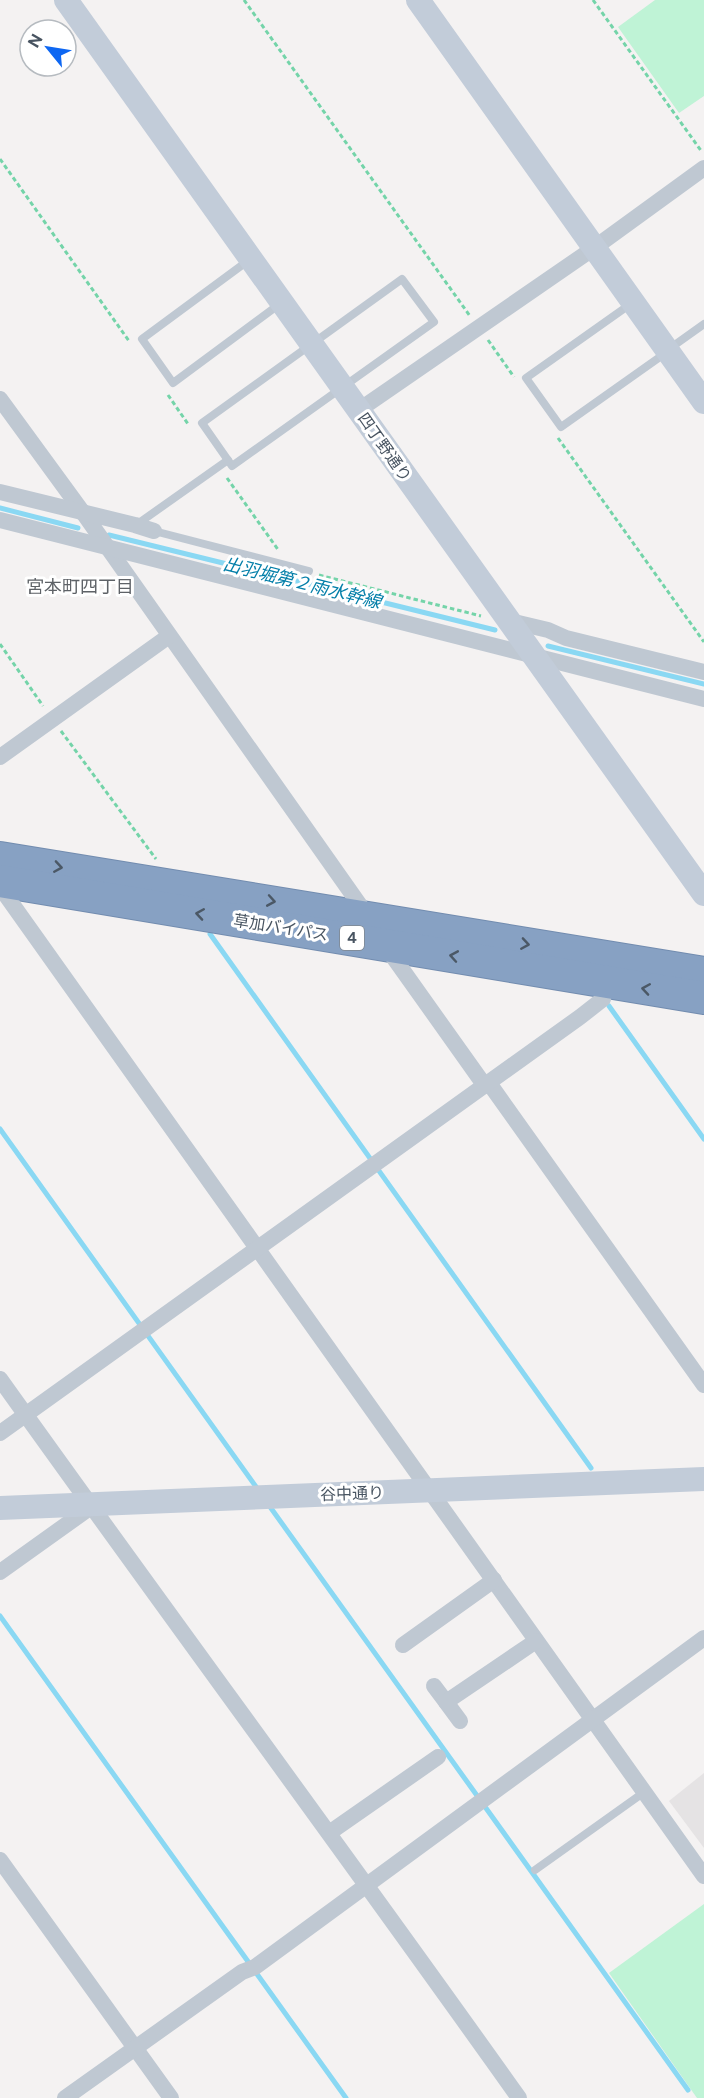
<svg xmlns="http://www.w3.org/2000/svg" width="704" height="2098" font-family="'Public Sans','Noto Sans JP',sans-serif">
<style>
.education{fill:#e5e3e4}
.green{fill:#bff3d6}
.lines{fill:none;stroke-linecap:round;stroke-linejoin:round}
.stream{stroke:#8ad8f3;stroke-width:5}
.highway-casing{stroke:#728caf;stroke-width:34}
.path{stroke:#74d4a9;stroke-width:3;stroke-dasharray:4.5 3;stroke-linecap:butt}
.lane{stroke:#bfc8d2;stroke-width:8}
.street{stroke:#bfc8d2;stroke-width:16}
.secondary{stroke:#c2ccd9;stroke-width:24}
.highway{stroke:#87a1c3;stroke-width:32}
.oneway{stroke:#4b5866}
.labels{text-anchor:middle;stroke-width:6;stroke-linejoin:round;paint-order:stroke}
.shield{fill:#fff;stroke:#7f8790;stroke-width:1.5}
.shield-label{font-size:15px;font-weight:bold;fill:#485461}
.street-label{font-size:16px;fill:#485461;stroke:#fff}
.water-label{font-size:18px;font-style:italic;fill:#047fa9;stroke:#fff}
.neighbourhood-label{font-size:18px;fill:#5e6267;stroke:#fff}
</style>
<rect width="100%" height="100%" fill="#f4f2f2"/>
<path class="education" d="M704 1773V1848L669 1801Z"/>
<g class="green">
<path d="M655 0H704V96L679 113 618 27Z"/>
<path d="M704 1904V2098H697L609 1973Z"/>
</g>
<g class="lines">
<g class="stream">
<path d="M0 508 78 528"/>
<path d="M109 535 495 630"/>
<path d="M548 646 704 684"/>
<path d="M210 934 591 1468"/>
<path d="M609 1006 704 1139"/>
<path d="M0 1129 259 1491"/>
<path d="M268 1504 688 2090"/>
<path d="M0 1616 346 2098"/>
</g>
<defs>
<g id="highway">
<path d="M0 858 704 973"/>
<path d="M0 881 704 998"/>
</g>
</defs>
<use href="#highway" class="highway-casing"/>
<g class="path">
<path d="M244 0 470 316"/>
<path d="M593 0 702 152"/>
<path d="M0 159 129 341"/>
<path d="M488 340 514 377"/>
<path d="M168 395 188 424"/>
<path d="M558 438 704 642"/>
<path d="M227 478 279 551"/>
<path d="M319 575 481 616"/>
<path d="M0 644 43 706"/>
<path d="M61 731 156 859"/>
</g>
<g class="lane">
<path d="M249 260 142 339 173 383 281 303"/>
<path d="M402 279 434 322 232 466 202 423Z"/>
<path d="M632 303 526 378 561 427 667 352"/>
<path d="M669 349 704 324"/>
<path d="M136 525 228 460"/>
<path d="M154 531 309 571"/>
<path d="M535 1870 643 1793"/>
</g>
<g class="street">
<path d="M0 399 84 514 369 918"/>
<path d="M359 410 594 248 704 168"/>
<path d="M0 492 135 525 154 531"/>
<path d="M0 520 704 699"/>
<path d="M510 621 548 630 566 638 704 672"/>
<path d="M0 757 169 636"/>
<path d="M0 887 704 1876"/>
<path d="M384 944 485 1086"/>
<path d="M489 1083 704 1385"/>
<path d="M0 1379C172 1620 348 1857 519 2098"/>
<path d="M0 1433 580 1017 603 999 606 983"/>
<path d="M0 1572 91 1507"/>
<path d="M403 1645 494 1580"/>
<path d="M434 1686 446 1702"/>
<path d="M460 1721 446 1702 536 1641"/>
<path d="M329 1833 438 1757"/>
<path d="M0 1860 171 2098"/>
<path d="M65 2098 242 1972 255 1967 704 1638"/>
</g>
<g class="secondary">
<path d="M66 0 704 894"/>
<path d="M418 0 704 402"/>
<path d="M0 1508 704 1479"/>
</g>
<use href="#highway" class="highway"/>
</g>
<defs><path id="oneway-chevron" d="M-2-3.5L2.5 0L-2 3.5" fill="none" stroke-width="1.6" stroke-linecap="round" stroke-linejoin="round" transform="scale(1.5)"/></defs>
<g class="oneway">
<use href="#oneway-chevron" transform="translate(58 867) rotate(9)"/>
<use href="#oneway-chevron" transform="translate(271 901) rotate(10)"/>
<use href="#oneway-chevron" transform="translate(200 914) rotate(-171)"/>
<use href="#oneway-chevron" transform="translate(525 944) rotate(9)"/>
<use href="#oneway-chevron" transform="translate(454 956) rotate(-170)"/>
<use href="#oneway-chevron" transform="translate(646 989) rotate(-171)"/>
</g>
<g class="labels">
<rect class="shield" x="340" y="926" width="24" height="24" rx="4.5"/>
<g class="shield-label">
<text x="352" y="943">4</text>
</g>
<g class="street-label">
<text transform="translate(385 447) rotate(55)" y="6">四丁野通り</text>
<text transform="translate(281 927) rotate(9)" y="6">草加バイパス</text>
<text transform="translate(352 1493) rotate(-2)" y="6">谷中通り</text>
</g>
<g class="water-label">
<text transform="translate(302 583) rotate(14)" y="6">出羽堀第２雨水幹線</text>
</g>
<g class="neighbourhood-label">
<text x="80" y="593">宮本町四丁目</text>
</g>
</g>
<g transform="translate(48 48) rotate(300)"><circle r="28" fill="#ffffff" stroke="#b6bbc0" stroke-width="1.5"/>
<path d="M0-4.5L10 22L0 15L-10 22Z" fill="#0e67f2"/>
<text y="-9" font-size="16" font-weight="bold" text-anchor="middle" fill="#485461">N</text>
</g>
</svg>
